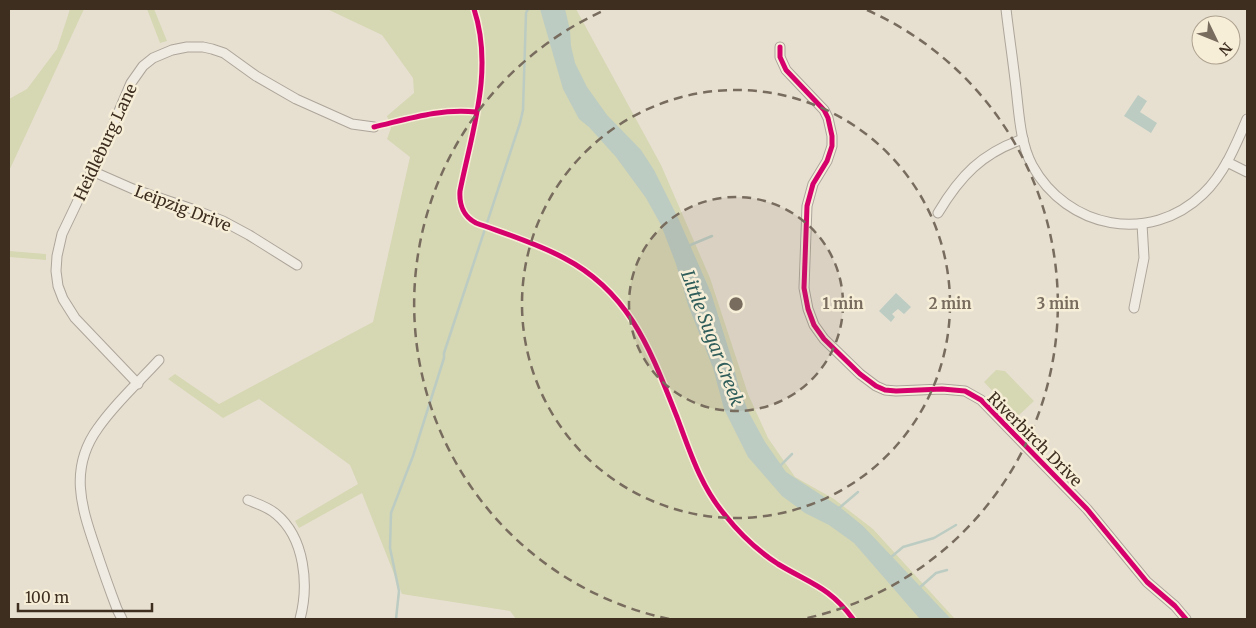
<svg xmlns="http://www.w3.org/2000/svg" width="1256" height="628" font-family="Merriweather,serif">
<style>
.green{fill:#d6d7b3}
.water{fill:#bcccc2}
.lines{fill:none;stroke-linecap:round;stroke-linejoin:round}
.stream{stroke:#bcccc2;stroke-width:2.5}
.minor-casing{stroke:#ada599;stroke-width:11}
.minor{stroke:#efebe3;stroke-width:9}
.cycleway-casing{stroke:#f7eed8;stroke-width:8}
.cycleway{stroke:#d6006c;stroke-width:5}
.ring{fill:none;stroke:#786c5e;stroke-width:2.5;stroke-dasharray:9 6}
.labels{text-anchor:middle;stroke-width:5;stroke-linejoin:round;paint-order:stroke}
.street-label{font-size:16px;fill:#3d2e20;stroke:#f7eed8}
.water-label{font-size:18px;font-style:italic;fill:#2f5d5a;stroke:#f7eed8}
.centre{fill:#786c5e;stroke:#f7eed8;stroke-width:2.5}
.ring-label{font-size:15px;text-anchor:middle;font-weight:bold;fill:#786c5e;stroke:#f7eed8;stroke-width:5;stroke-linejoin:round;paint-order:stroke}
</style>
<rect width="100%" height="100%" fill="#e7e0d1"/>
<g class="green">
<path d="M70 9H84L9 171V99L27 89 57 49Z"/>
<path d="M147 9H154L167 41 160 43Z"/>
<path d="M327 9H576L661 165 710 278 748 394 768 438 795 477 834 499 873 529 955 619H516L510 611 402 594 362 493 299 528 295 521 358 484 350 465 259 399 223 418 168 379 175 374 219 404 373 322 410 157 387 139 391 128 387 116 414 93 413 78 382 35Z"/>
<path d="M9 251 46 254V260L9 257Z"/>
<path d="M996 370 1005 371 1034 401 1017 417 984 382Z"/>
</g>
<g class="water">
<path d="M540 9H565L570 30 571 46 575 63 587 87 607 115 641 150 654 170 679 220 711 293 732 360 738 384 748 411 765 442 786 472 841 508 863 526 951 619H920L854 543 829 525 805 513 782 496 748 457 724 409 713 368 688 305 676 264 661 225 646 198 616 157 589 127 579 119 563 89Z"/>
<path d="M1138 95 1147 101 1140 112 1157 123 1151 133 1124 116Z"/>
<path d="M896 293 911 307 904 314 898 309 892 314 895 317 891 322 879 311Z"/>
</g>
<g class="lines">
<g class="stream">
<path d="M688 246 712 236"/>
<path d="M779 467 792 454"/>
<path d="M838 509 858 492"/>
<path d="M890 558 903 547 934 538 956 525"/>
<path d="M918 589 936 573 947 570"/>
<path d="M396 619 399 591 390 548 391 513 413 456 444 358V353L520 123 523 110 526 13 528 9"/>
</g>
<defs>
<g id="minor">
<path d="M1006 9C1009 35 1013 61 1016 88 1019 113 1020 142 1032 165 1067 229 1150 245 1203 194 1224 174 1236 145 1247 119"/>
<path d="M780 47V57L786 70 824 110 828 118 832 136V146L827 161 813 184 807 206 804 288 808 309 814 325 824 339 860 374 876 386 885 390 896 391 942 389 965 391 981 400 1087 509 1147 582 1175 606 1186 619"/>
<path d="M1227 162 1247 172"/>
<path d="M92 171 133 189 195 210 223 221 249 235 297 265"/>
<path d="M938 213C960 176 982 153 1023 139"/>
<path d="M1134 308 1144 258 1142 224"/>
<path d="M138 384 75 318 63 299 58 286 56 271 57 256 62 234 105 144 131 83 143 66 153 58 172 50 187 47H203L212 49 224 53 256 76 296 99 352 124 374 127"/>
<path d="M248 500C258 504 268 507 276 514 305 538 309 585 300 619"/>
<path d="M122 619 117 609C109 588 102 568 95 547 81 506 69 468 98 428 115 403 139 382 159 360"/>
</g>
</defs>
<use href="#minor" class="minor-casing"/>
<use href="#minor" class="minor"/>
<defs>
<g id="cycleway">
<path d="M474 9C494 70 472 131 460 191 459 205 464 217 476 223 506 234 536 243 564 258 631 293 651 352 677 417 690 452 701 487 725 515 740 534 758 551 778 564 809 583 830 587 853 619"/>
<path d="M780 47V57L786 70 824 110 828 118 832 136V146L827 161 813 184 807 206 804 288 808 309 814 325 824 339 860 374 876 386 885 390 896 391 942 389 965 391 981 400 1087 509 1147 582 1175 606 1186 619"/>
<path d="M374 127C408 119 441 108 476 112"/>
</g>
</defs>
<use href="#cycleway" class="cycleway-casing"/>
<use href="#cycleway" class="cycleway"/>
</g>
<circle cx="736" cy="304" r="107" fill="#786c5e" fill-opacity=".12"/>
<g class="ring">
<circle cx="736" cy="304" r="107"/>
<circle cx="736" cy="304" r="214"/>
<path d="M669 619A322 322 0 0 1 605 10M867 10A322 322 0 0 1 803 619"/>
</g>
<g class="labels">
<g class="street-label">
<text transform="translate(105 142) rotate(-65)" y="6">Heidleburg Lane</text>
<text transform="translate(183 208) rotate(21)" y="6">Leipzig Drive</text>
<text transform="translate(1035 439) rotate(45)" y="6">Riverbirch Drive</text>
</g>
<g class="water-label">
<text transform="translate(712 338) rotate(69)" y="6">Little Sugar Creek</text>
</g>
</g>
<circle cx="736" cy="304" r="8" class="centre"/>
<g class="ring-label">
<text x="843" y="309">1 min</text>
<text x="950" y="309">2 min</text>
<text x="1058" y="309">3 min</text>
</g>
<rect width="1256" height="628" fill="none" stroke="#3d2e20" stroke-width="20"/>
<g transform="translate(1216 40) rotate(133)"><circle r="24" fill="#f7eed8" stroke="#ada18e"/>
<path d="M0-4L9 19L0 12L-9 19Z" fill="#786c5e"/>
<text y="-8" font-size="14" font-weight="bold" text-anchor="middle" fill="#3d2e20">N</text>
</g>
<path d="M18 603v8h134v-8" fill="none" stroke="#3d2e20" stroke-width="2.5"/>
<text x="25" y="603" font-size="15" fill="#3d2e20" stroke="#f7eed8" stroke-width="4" paint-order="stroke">100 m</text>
</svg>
